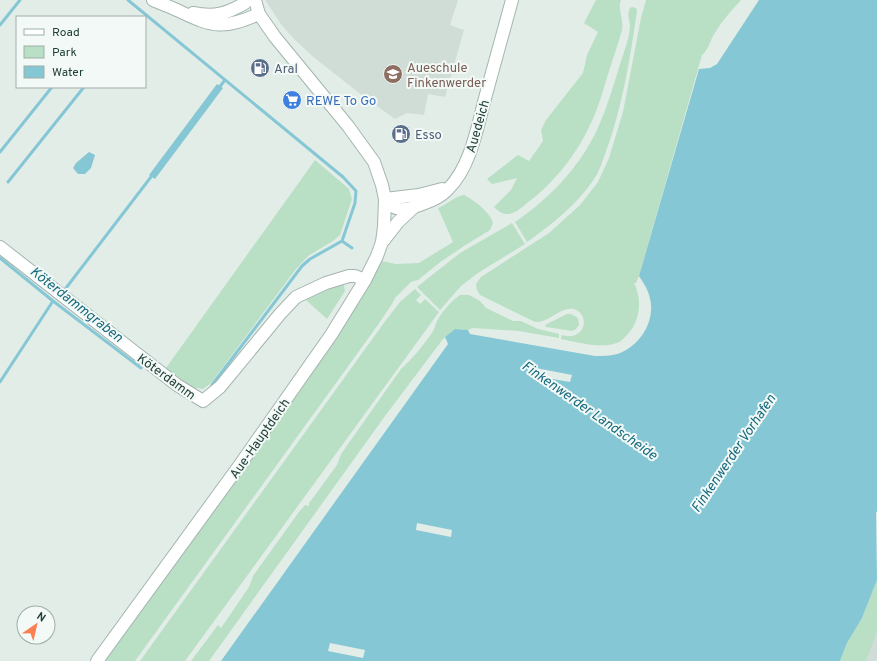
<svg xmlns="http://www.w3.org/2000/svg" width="877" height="661" font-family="Overpass,sans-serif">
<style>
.built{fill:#d0ddd7}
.green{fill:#b9dfc5}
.water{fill:#86c7d5}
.pier{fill:#e2ede8}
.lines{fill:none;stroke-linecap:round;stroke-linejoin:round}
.stream{stroke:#86c7d5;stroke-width:3}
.minor-casing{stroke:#a4b5b0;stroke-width:14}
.minor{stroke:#fff;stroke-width:12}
.labels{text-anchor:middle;stroke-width:4;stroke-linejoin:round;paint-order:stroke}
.education-label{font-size:13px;fill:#785e54;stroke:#f3f9f6;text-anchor:start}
.service-label{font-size:13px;fill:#4e5e75;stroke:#f3f9f6;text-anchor:start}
.shop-label{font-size:13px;fill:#366cbe;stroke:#f3f9f6;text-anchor:start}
.street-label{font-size:13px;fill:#213f38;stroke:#f3f9f6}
.water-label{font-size:14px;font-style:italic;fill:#176b7f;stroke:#f3f9f6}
</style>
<rect width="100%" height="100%" fill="#e2ede8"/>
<g class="built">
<path d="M265 0H458L450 25 464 30 445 97 428 94 424 115 407 113 395 119 359 93 311 55 294 39 281 24Z"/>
<path d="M877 631V661H866Z"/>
</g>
<g class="green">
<path d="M596 0H621C617 9 624 19 622 30 618 44 613 59 608 74 603 91 598 109 590 125 577 154 553 184 527 203 515 213 507 220 494 207L511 190 517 178 492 184 487 179 518 155 529 161 543 141 541 130 546 120 583 73 587 55 598 32 584 23Z"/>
<path d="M646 0H741C731 11 721 22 713 36 710 42 708 50 702 55L639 276 636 283H634C643 301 640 324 624 338 622 340 620 342 617 343 600 349 578 342 561 339L562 335C566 336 571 337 575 335 587 331 587 313 574 309 560 306 549 323 535 322L480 295 477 290 476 284 481 277 549 233 580 205 598 182 609 158 623 112 641 18Z"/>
<path d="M632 7 636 8 637 11C630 59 622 109 605 154 602 163 599 172 594 179 577 205 552 224 527 242L515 222C548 200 578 169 596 132 608 107 615 79 624 52 627 43 630 34 630 25 629 19 627 13 630 8Z"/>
<path d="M315 160 349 189 352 199 340 235 333 241 308 256 296 269 211 383 203 389 191 387 166 368Z"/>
<path d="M464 195C474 200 490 212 493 223L490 230 464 246 439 263 418 280 411 282 395 298 392 304 375 329 135 661H103L326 353 354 310 381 261 396 264 419 263 453 242 438 208C447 205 455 196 464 195Z"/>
<path d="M512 223 525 244 478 273 461 286 440 310 417 287 460 253Z"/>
<path d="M339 284 344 285 345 291 327 319 306 300Z"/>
<path d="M415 289 421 295 416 300 420 304 425 299 439 312 185 661H140L386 320 400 302Z"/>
<path d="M460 295H469L480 301 486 308 513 321H521L538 329 559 334V338L519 331 473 328 468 330 455 329 443 339 385 416 209 661H191L218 625 221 628 249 587 253 576 299 512 305 505 309 506V503L313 498 337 465 341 454 401 369C413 358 423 346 432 333 435 329 435 325 437 321 442 312 451 301 460 295Z"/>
<path d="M567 314H571L578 318 579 325 576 329 572 331 546 327 545 325Z"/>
<path d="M877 580V632L866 661H840L847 643 862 618Z"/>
</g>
<g class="water">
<path d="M759 0H877V511L876 513 877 580 862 618 847 643 840 661H221L448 344 445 337 455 329 468 330 470 334 595 356C604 356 612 356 620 353 643 344 658 316 648 292 646 286 642 281 639 276L699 69 710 68 717 64Z"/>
<path d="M217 84 223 88 155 179 149 175Z"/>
<path d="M89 152 95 155 91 168 85 174H78L73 168 76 163Z"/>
</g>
<g class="pier">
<path d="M536 368 572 375 570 382 535 376Z"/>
<path d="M417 523 452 530 451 537 416 530Z"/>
<path d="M330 643 365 650 363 658 328 651Z"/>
</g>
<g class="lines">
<g class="stream">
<path d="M128 0 343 177 356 191 355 203 342 241 352 248"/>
<path d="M0 25 20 0"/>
<path d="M218 89 225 80"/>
<path d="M0 152 52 87"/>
<path d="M8 182 84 87"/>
<path d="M0 258 53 301 141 368"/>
<path d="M66 288 154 173"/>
<path d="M0 382 53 301"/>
<path d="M212 385 302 266 310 259 342 241"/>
</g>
<defs>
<g id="minor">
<path d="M153 0C162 4 171 7 179 11 214 28 224 29 259 14"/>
<path d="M193 13C215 17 226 14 245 3"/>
<path d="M385 199C393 211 404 211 417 206 428 202 440 198 448 189 472 166 478 122 487 91 495 61 504 30 512 0"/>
<path d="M385 199 419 195 442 189"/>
<path d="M384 240 398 222 413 208"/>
<path d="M0 247 177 385 203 401 220 387 280 314 296 297 326 283 349 276H355L365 280"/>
<path d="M97 661 239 466 331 335 365 280 377 256 382 242 384 227 385 199 382 185 374 162 348 126 275 37 259 14 255 0"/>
</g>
</defs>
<use href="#minor" class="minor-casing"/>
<use href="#minor" class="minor"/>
</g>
<defs>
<symbol id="fuel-disc" viewBox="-11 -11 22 22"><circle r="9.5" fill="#5c6f8a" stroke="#f3f9f6"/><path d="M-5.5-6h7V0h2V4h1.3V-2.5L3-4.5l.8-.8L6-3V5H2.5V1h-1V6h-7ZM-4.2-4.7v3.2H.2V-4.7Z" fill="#fff"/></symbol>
<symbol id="school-disc" viewBox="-11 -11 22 22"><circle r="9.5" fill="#8d6e63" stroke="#f3f9f6"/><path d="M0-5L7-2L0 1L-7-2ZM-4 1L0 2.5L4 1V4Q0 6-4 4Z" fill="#fff"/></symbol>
<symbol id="supermarket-disc" viewBox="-11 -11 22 22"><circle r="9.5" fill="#3f7fe0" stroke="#f3f9f6"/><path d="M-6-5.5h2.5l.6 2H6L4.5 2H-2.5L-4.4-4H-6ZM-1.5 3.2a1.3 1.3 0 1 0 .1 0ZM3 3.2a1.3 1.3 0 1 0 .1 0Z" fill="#fff"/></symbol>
</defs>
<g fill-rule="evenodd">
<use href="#fuel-disc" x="249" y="57" width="22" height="22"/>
<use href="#school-disc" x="382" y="63" width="22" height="22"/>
<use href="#supermarket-disc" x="281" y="89" width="22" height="22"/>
<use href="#fuel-disc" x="390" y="123" width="22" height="22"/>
</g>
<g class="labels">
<g class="education-label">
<text x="407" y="72">Aueschule<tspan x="407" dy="15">Finkenwerder</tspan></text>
</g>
<g class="service-label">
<text x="274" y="73">Aral</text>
<text x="415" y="139">Esso</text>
</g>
<g class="shop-label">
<text x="306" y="105">REWE To Go</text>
</g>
<g class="street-label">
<text transform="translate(477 126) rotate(-74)" y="5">Auedeich</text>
<text transform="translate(167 376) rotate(36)" y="5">Köterdamm</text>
<text transform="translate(259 438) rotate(-55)" y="5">Aue-Hauptdeich</text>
</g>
<g class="water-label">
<text transform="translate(77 304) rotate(38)" y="5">Köterdammgraben</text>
<text transform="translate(590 410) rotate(35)" y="5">Finkenwerder Landscheide</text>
<text transform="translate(733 453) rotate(-56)" y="5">Finkenwerder Vorhafen</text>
</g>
</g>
<rect x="16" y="16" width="130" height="72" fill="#f3f9f6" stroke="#9fafaa"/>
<rect x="24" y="29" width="20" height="6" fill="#ffffff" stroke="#9fafaa"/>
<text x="52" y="36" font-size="12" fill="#213f38">Road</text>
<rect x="24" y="46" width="20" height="12" fill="#b9dfc5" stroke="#9fafaa"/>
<text x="52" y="56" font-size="12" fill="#213f38">Park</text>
<rect x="24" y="66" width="20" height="12" fill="#86c7d5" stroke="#9fafaa"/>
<text x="52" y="76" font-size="12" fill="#213f38">Water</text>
<g transform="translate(36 625) rotate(34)"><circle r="19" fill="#f3f9f6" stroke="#9fafaa"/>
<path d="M0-3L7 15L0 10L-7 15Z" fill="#fa8053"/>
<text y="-6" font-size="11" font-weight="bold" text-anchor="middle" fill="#213f38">N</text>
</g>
</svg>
